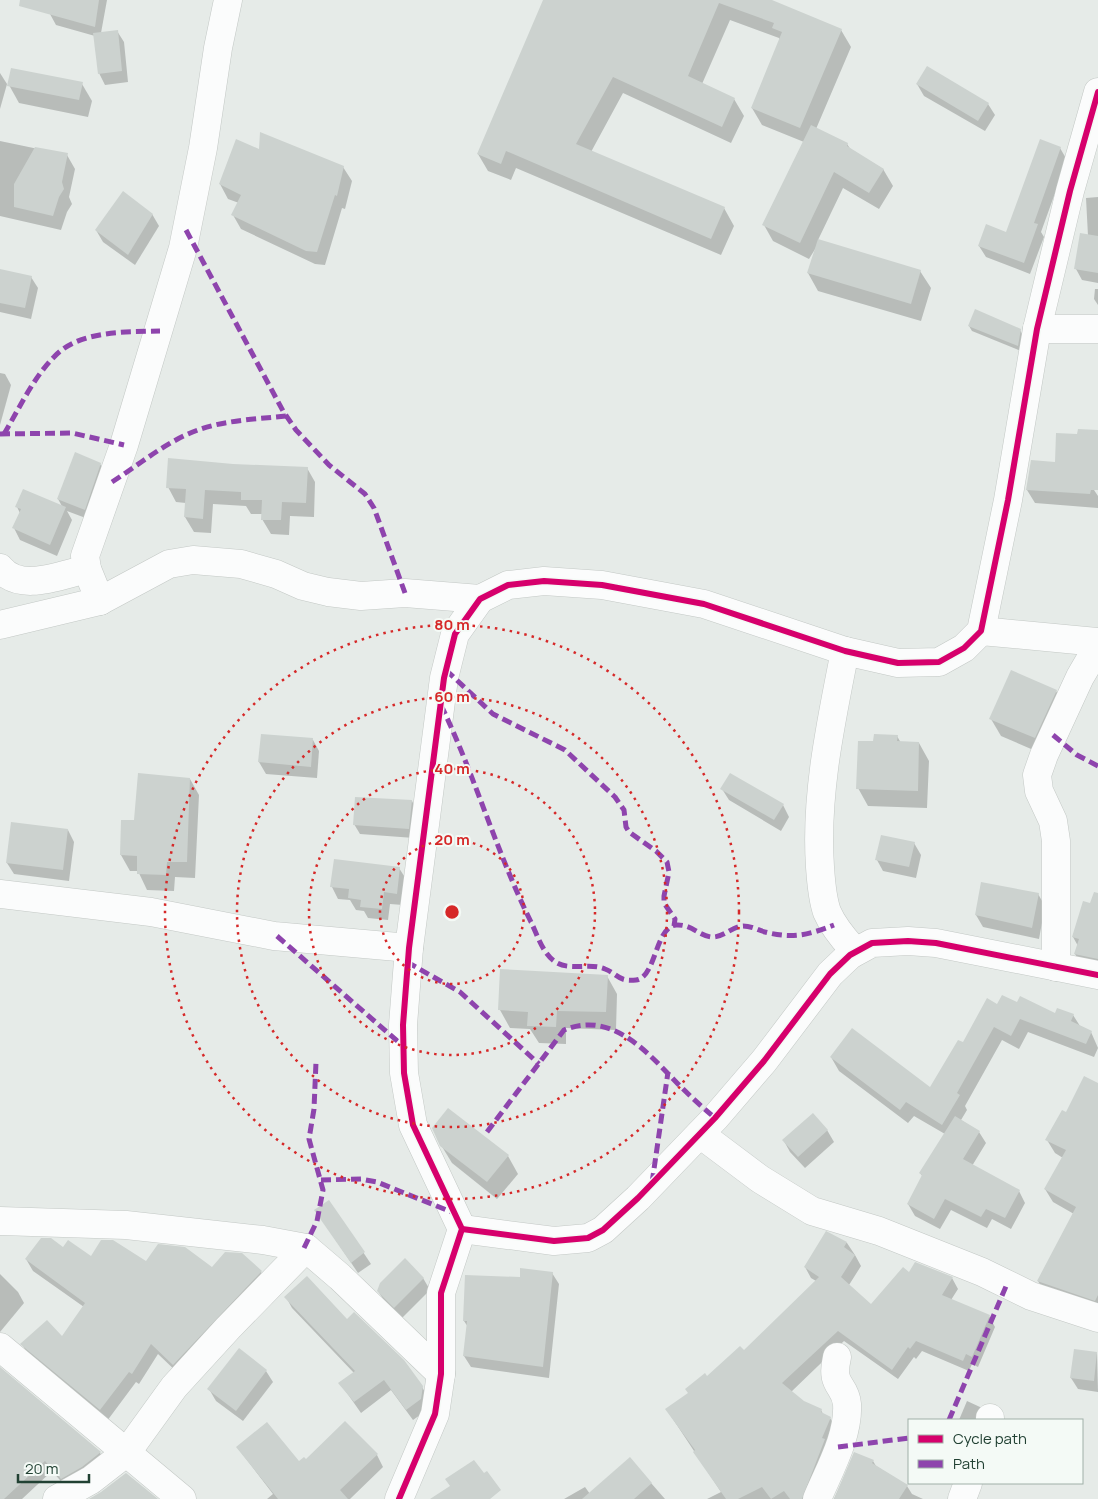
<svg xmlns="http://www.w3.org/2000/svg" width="1098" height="1499" font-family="Manrope,sans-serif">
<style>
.shadow{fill:#0003}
.building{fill:#ccd2cf}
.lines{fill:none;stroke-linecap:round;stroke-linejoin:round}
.minor-casing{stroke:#c3c8c5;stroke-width:29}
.minor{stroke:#fbfcfc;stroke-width:28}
.quiet{stroke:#8e44ad;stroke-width:5;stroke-dasharray:10 5;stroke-linecap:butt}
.cycleway-casing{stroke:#f4faf6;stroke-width:9}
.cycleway{stroke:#d6006c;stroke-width:6}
.ring{fill:none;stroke:#d62828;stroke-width:2.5;stroke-dasharray:2.5 5}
.centre{fill:#d62828;stroke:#f4faf6;stroke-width:2.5}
.ring-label{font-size:15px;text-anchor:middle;font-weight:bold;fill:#d62828;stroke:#f4faf6;stroke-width:4;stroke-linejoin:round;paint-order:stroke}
</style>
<rect width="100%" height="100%" fill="#e6ebe8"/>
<g class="shadow">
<path d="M53 0H107L101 33 117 31 124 42 128 82 105 85 99 73 95 36 56 25 50 14Z"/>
<path d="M545 0H768L841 30 851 47 816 129 847 144 851 150 883 169 893 186 879 209 843 188 818 240 920 271 931 288 921 321 818 291 808 273 817 246 809 259 773 241 764 225 804 142 762 125 752 108 780 40 779 38 730 20 702 84 734 99 744 116 731 143 623 93 591 152 724 208 734 226 721 255 516 168 511 180 488 171 478 154Z"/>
<path d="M0 73 7 84 0 109Z"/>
<path d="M82 84 92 101 88 117 19 103 9 85Z"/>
<path d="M917 84 988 104 995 115 985 131 924 96Z"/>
<path d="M0 141 67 155 75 169 69 197 72 204 67 212 61 230 0 216Z"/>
<path d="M1060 148 1067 160 1041 232 1044 237 1030 274 986 257 979 246 1007 234Z"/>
<path d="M260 150 343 167 352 181 345 209 342 208 325 265 315 264 241 229 233 215 239 203 228 199 220 184Z"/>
<path d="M1098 197V283L1082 280 1076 269 1088 236 1086 198Z"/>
<path d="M152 214 159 226 135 265 103 242 96 230Z"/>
<path d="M0 270 31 277 38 288 31 319 0 312Z"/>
<path d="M1095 289H1098V305L1094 299Z"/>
<path d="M969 326 1020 330 1023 336 1021 351 972 331Z"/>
<path d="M0 373 5 374 11 385 0 425Z"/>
<path d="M1098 431V486L1094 490 1098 496V508L1035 503 1027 490 1056 464 1078 436Z"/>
<path d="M100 464 107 475 91 520 67 511 72 520 57 556 20 540 14 528 20 513 17 507 63 508 58 499Z"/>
<path d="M233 465 307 468 315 482 314 517 290 516 289 535 271 534 262 519V514H251L246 506 213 504 211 533 194 532 185 517 186 503 176 502 168 487Z"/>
<path d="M1056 691 1066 708 1045 755 1001 736 991 719Z"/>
<path d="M262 735 313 740 319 751 317 778 266 774 259 762Z"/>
<path d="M897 736 901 743H919L929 761 927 808 868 806 858 788 874 743Z"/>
<path d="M190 779 199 795 195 878 175 877 174 891 147 890 138 871H130L121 855 135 821Z"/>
<path d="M722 789 783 805 789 817 781 831 729 800Z"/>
<path d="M412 801 417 811 414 838 360 834 354 824Z"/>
<path d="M68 830 74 842 69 881 14 874 7 863Z"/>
<path d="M914 843 921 855 916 878 883 871 877 860Z"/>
<path d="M399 868 406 879 403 905 390 904 388 920 368 918 364 911 356 910 350 900 338 899 332 887Z"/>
<path d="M982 884 1038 894 1045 906 1039 939 983 927 976 915Z"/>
<path d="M1098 907V970L1083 967 1075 954 1078 946 1073 937Z"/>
<path d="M607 976 617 994 616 1030 566 1028V1044L539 1043 530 1029 510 1028 500 1010Z"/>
<path d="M1018 1004 1056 1015H1073L1080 1026 1091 1032 1098 1048 1094 1057 1028 1032 1019 1049 1002 1040 965 1106 967 1110 961 1120 979 1132 986 1143 972 1166 1019 1191 1025 1203 1011 1229 992 1219 987 1228 951 1210 940 1229 915 1216 908 1204 923 1177 920 1173 945 1134 914 1116 908 1123 839 1071 831 1057 931 1089 963 1044 998 1005Z"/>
<path d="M1098 1085V1310L1046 1295 1038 1281 1074 1214 1053 1202 1045 1189 1063 1158 1055 1153 1047 1140 1067 1114Z"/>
<path d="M827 1130 834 1142 805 1168 790 1152 784 1141Z"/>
<path d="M441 1145 508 1156 518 1174 497 1199 452 1163Z"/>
<path d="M329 1201 371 1264 358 1273 323 1221Z"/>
<path d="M826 1233 847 1243 855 1255 861 1266 849 1285 871 1306 909 1274 952 1278 958 1289 951 1300 989 1316 995 1327 978 1367 972 1364 969 1371 922 1351 916 1359 914 1357 898 1379 844 1341 791 1392 803 1402 821 1410 823 1414 830 1418 836 1428 810 1499H707L721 1492 667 1410 744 1352 816 1281 811 1278 805 1267Z"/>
<path d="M64 1249 91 1258 261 1272 267 1283 180 1375 158 1354 139 1384 136 1382 107 1421 28 1355 22 1344 63 1338 84 1307 33 1271 26 1259Z"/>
<path d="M552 1273 559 1284 549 1378 471 1367 464 1356 468 1327 464 1321 521 1278Z"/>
<path d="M0 1274 18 1292 24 1303 0 1332Z"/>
<path d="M423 1278 430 1290 402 1318 385 1302 378 1291Z"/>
<path d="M286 1297 346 1321 422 1387 429 1399 427 1410 413 1420 391 1390 361 1413 340 1383 354 1373 292 1308Z"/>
<path d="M1097 1353 1098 1392 1078 1389 1071 1378Z"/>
<path d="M0 1369 100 1453 107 1464 66 1487 52 1471 22 1499H0Z"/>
<path d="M266 1371 273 1382 243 1421 216 1401 209 1389Z"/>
<path d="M967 1401 980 1407 985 1420H959Z"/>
<path d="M345 1423 377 1455 383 1467 350 1499H267L273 1494 237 1447 299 1463 306 1461Z"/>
<path d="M855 1453 873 1461 876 1466 907 1486 912 1494 923 1499H834Z"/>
<path d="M630 1459 665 1499H564L585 1487 590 1494Z"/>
</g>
<g class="building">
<path d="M20 0H99L95 27 19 6Z"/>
<path d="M543 0H772L842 29 800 128 751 108 782 32 772 28 774 23 719 3 688 76 735 98 722 127 613 77 576 144 725 207 711 239 506 151 501 164 477 154Z"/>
<path d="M118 30 122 71 98 74 93 33Z"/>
<path d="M927 66 989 103 978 121 916 84Z"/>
<path d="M11 68 83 82 79 100 7 86Z"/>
<path d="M811 125 848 143 847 146 884 169 869 193 834 172 800 243 762 225Z"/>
<path d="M260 132 344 166 337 196 335 195 317 252 306 251 231 215 241 195 219 184 236 139 259 149Z"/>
<path d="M1040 139 1061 147 1034 223 1038 224 1024 263 978 246 986 224 1006 232Z"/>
<path d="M35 147 68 153 62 182 64 189 59 197 53 216 14 207V184Z"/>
<path d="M123 191 153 214 128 255 95 230Z"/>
<path d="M1080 233 1098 236V273L1074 269Z"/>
<path d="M818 239 921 270 911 304 807 273Z"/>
<path d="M0 269 32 276 25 308 0 303Z"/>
<path d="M975 309 1021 329 1018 346 968 326Z"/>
<path d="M1078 429 1098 430V490H1091L1090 494 1026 490 1031 460 1055 462 1056 433 1077 434Z"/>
<path d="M75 452 101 463 85 510 57 499Z"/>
<path d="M168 458 233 464 308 467 306 503 282 502 281 520H261L262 500H241V492L205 490 203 519 184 517 186 489 166 488Z"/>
<path d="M23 489 66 507 50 545 12 528 21 509 15 507Z"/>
<path d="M1011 670 1057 690 1035 738 989 719Z"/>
<path d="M261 734 313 738 311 767 258 762Z"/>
<path d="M874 734 898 735 897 741 919 742 918 791 856 789 858 741H873Z"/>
<path d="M138 773 190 778 187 862H167L166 875 137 874V856L120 855 121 820H134Z"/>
<path d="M730 773 784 804 774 820 720 789Z"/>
<path d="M355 797 412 800 409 829 353 825Z"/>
<path d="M11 822 68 829 63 870 6 863Z"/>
<path d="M881 835 915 842 909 867 875 860Z"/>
<path d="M334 859 400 867 397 894 384 892 382 909 360 907 361 900 348 898 349 889 330 887Z"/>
<path d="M981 882 1039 893 1032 928 975 915Z"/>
<path d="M1094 892 1098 893V959L1074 954 1079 939 1072 937 1083 901 1090 903Z"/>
<path d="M500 969 608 975 606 1012 557 1011 556 1027 527 1026 528 1012 498 1010Z"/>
<path d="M1002 995 1017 1002 1020 996 1055 1013 1057 1008 1074 1014 1071 1021 1092 1031 1086 1044 1020 1019 1011 1036 994 1027 957 1093 960 1095 942 1125 906 1102 900 1110 830 1057 852 1028 930 1087 958 1040 963 1042 987 998 997 1004Z"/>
<path d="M1084 1076 1098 1083V1295L1095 1301 1037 1281 1076 1207 1044 1189 1066 1150 1045 1140 1062 1110 1066 1112Z"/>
<path d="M448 1108 509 1155 487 1182 440 1146 432 1128Z"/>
<path d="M813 1113 828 1130 798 1157 782 1140Z"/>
<path d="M955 1116 980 1131 963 1159 1020 1190 1005 1218 986 1209 981 1217 945 1199 934 1219 907 1204 922 1175 919 1173Z"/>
<path d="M329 1200 365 1252 351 1263 314 1210Z"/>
<path d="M826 1231 847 1242 844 1247 855 1255 841 1277 871 1304 903 1267 909 1272 915 1262 953 1277 942 1295 990 1315 972 1357 966 1354 963 1361 916 1341 910 1349 908 1347 892 1370 838 1331 782 1383 804 1401 822 1409 821 1412 831 1417 822 1438 825 1439 802 1499H790L784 1491 771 1499 762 1487 738 1499H726L693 1452 695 1450 665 1409 688 1393 685 1389 705 1373 707 1376 740 1346 744 1350 819 1277 804 1267Z"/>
<path d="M41 1238H51L63 1247 68 1240 91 1256 101 1240H113L146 1261 158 1244 185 1247 212 1267 225 1252 242 1253 262 1271 173 1365 151 1344 132 1374 129 1372 100 1410 20 1344 47 1320 62 1336 85 1303 25 1259Z"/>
<path d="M405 1258 424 1278 394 1308 377 1291 380 1283Z"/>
<path d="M520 1268 553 1272 543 1367 463 1356 467 1321H463L465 1275 520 1277Z"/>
<path d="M307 1276 347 1319 354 1312 404 1360 423 1386 421 1399 406 1410 384 1380 354 1402 338 1383 355 1371 284 1297Z"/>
<path d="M239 1348 267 1370 236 1411 207 1389Z"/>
<path d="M1074 1349 1097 1352 1094 1381 1070 1378Z"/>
<path d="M0 1367 101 1452 82 1467 61 1479 45 1461 4 1499H0Z"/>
<path d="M345 1421 378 1454 340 1490 348 1499H278L236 1447 267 1422 299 1461 304 1457 306 1459Z"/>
<path d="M854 1452 874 1460 872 1463 908 1485 899 1499H834Z"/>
<path d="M630 1457 652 1483 634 1499H582Z"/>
<path d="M474 1460 484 1473 487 1471 501 1490 490 1499H430L450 1486 445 1479Z"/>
<path d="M126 1473 158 1499H89L101 1492Z"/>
</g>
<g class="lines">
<defs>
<g id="minor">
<path d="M1037 329H1098"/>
<path d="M0 568C20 593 60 575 87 569"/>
<path d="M100 601 87 569 85 556 124 445 183 248 203 148 218 48 228 0"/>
<path d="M0 625 100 601 169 564 193 560 241 564 276 574 303 586 328 592 361 596 405 593 480 599"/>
<path d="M981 631 1098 642"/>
<path d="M845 651C831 722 815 795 820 867 821 881 822 898 827 912 833 926 843 938 853 949L850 955"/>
<path d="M0 894 151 912 274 936 409 948"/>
<path d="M1056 967V841L1053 821 1039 791 1037 775 1044 755 1080 677 1098 646"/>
<path d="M700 1134 760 1179 812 1211 879 1231 982 1272 1031 1296 1098 1318"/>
<path d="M0 1221 126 1225 263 1240 306 1248 340 1277 441 1374"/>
<path d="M462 1229 554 1241 588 1238 603 1230 638 1198 715 1118 764 1061 830 974 850 955 872 943 908 941 936 943 1098 975"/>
<path d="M0 1347 182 1499"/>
<path d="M990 1420V1418"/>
<path d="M57 1499 91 1480 127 1452 174 1387 228 1328 306 1248"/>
<path d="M399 1499 435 1414 441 1374V1293L462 1229 413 1125 404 1073 403 1025 409 948 444 678 455 634 480 599 508 585 544 581 602 585 704 604 845 651 898 663 939 662 964 648 981 631 1008 500 1037 329 1070 191 1098 92"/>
<path d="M817 1499C829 1470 849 1436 847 1404 845 1383 830 1388 837 1357"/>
<path d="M962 1499 968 1483"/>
</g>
</defs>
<use href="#minor" class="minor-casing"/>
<use href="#minor" class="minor"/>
<g class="quiet">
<path d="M186 230 283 411 296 430 329 465 365 494 374 508 405 593"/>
<path d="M0 434 72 433 124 445"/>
<path d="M4 434C19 409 33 378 54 357 79 330 126 332 160 331"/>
<path d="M112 482C140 464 167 441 198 430 226 420 257 419 286 416"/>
<path d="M446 670 493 714 565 750 615 797 624 810 626 827 629 832 656 851 667 862 669 872 664 896V903L675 919 674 926"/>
<path d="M441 705C475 776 496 851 531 922 537 934 542 952 554 961 568 972 589 962 605 969 618 974 618 982 636 980 656 978 655 927 676 925 691 924 698 935 711 937 723 938 731 927 743 926 751 926 758 930 765 932 793 939 808 935 834 925"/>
<path d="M1053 735 1077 755 1098 766"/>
<path d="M277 936 403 1046"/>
<path d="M407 962 460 992 539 1064"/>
<path d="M487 1132 564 1030C612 1010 648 1053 678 1084 690 1096 702 1107 715 1118"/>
<path d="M321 1180 361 1179 377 1182 454 1213"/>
<path d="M652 1183 668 1072"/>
<path d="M304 1248 317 1221 323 1190 309 1139 314 1109 316 1062"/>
<path d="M949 1420 1007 1284"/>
<path d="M838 1447 909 1438"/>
</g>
<defs>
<g id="cycleway">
<path d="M462 1229 554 1241 588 1238 603 1230 638 1198 715 1118 764 1061 830 974 850 955 872 943 908 941 936 943 1098 975"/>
<path d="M399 1499 435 1414 441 1374V1293L462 1229 413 1125 404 1073 403 1025 409 948 444 678 455 634 480 599 508 585 544 581 602 585 704 604 845 651 898 663 939 662 964 648 981 631 1008 500 1037 329 1070 191 1098 92"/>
</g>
</defs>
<use href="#cycleway" class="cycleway-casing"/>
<use href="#cycleway" class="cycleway"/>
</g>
<g class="ring">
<circle cx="452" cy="912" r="72"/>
<circle cx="452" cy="912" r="143"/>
<circle cx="452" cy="912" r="215"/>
<circle cx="452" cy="912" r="287"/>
</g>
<circle cx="452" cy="912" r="8" class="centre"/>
<g class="ring-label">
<text x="452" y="630">80 m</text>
<text x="452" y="702">60 m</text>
<text x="452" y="774">40 m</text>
<text x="452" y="845">20 m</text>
</g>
<rect x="908" y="1419" width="175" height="65" fill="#f4faf6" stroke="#a0b0a8"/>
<rect x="918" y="1435" width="25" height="8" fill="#d6006c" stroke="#a0b0a8"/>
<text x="953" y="1444" font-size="15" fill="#214133">Cycle path</text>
<rect x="918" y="1460" width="25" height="8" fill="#8e44ad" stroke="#a0b0a8"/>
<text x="953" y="1469" font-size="15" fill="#214133">Path</text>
<path d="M18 1474v8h71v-8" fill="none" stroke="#214133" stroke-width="2.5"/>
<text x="25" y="1474" font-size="15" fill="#214133" stroke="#f4faf6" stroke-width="4" paint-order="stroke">20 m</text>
</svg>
